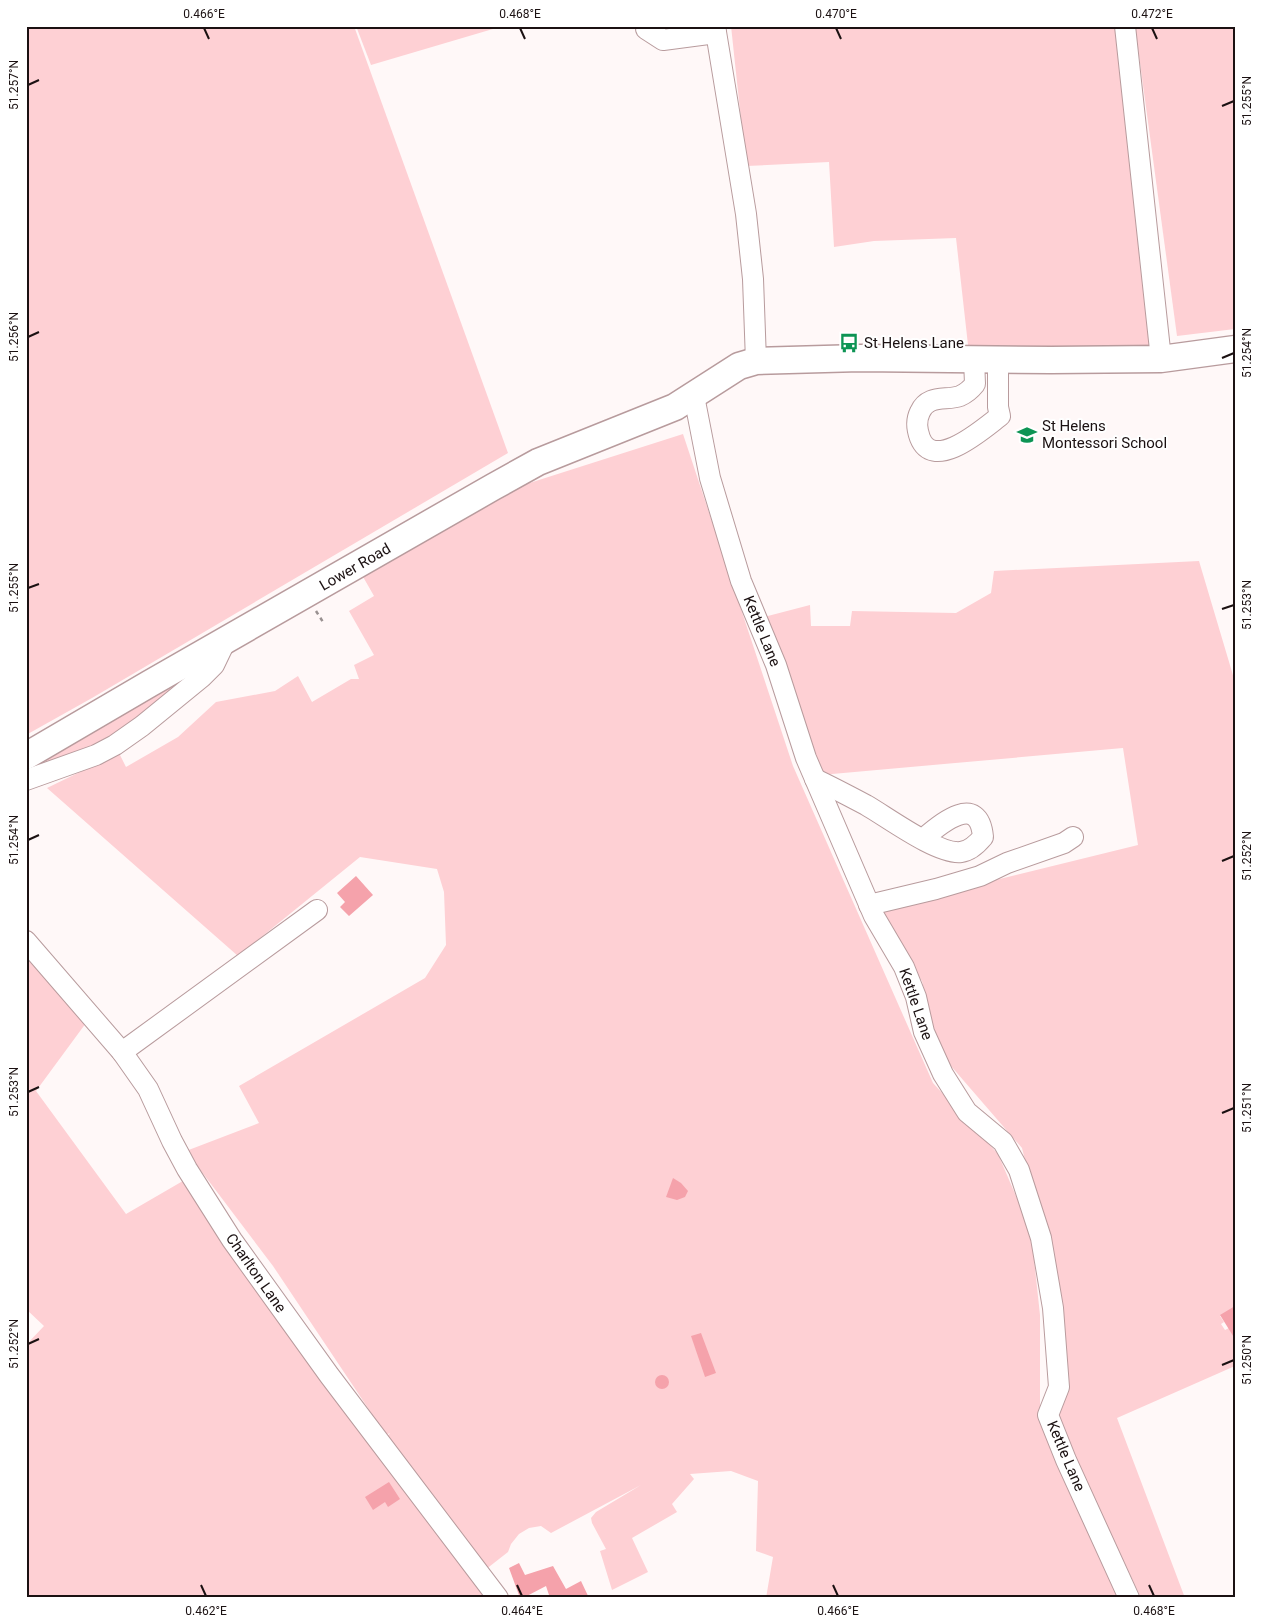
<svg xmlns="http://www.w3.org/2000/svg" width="1261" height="1624" font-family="Roboto,sans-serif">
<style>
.green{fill:#fed0d4}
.building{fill:#f5a2ab}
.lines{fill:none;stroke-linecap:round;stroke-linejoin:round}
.minor-casing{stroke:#b89b9d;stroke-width:22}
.major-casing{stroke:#b89b9d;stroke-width:29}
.path{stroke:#999191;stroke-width:2.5;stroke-dasharray:4 4;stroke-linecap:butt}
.minor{stroke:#fff;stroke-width:20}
.major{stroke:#fff;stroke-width:26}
.ticks{fill:none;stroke:#1b1112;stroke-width:2}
.labels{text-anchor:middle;stroke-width:4;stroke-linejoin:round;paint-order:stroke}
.poi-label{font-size:15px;fill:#1b1112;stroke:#fff;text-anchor:start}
.street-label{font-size:15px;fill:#1b1112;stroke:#fff}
.neatline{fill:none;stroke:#1b1112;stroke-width:2}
.ticks-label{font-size:12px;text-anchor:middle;fill:#1b1112}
</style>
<rect width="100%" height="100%" fill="#fff8f8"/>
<g class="green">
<path d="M26 26H354L508 453 92 698 26 735Z"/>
<path d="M356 26H503L371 65Z"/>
<path d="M731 26H1115L1152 349 968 345 956 238 874 241 834 247 829 162 746 166Z"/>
<path d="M1135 26H1235V329L1177 336Z"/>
<path d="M683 434 793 766 933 1083 998 1154 1031 1231 1040 1315V1422L1118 1598H766L773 1557 756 1551 758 1481 731 1471 690 1474 694 1479 672 1504 677 1512 632 1538 648 1572 612 1590 600 1551 606 1549 592 1523 591 1518 596 1512 641 1485 551 1533 541 1526 529 1528 519 1534 511 1544 508 1552 485 1570 487 1598H26V1345L44 1326 26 1309V956L86 1023 36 1091 126 1214 188 1178 377 1449 390 1433 386 1435 273 1266 186 1151 259 1123 239 1086 425 978 446 945 444 892 437 869 360 857 238 956 47 788 119 753 126 767 178 737 216 702 275 691 298 676 312 702 351 679H359L354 665 374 655 349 611 374 596 362 575 517 487Z"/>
<path d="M1199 561 1235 682V1307L1220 1316 1224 1322 1221 1324 1225 1330 1235 1325V1366L1117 1418 1185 1598H1141L1069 1445 1058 1415 1069 1383 1059 1295 1022 1148 938 1051 922 981 873 910 1138 845 1123 748 821 775 764 617 810 605 811 626H850L852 611 956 613 991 593 994 571Z"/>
<path d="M207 660 124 728 80 752 41 764 26 765Z"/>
</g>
<g class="building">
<path d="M356 876 373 895 349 916 340 907 345 902 337 893Z"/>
<path d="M673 1178 681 1183 688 1191 685 1197 677 1200 666 1197Z"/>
<path d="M1235 1306V1339L1220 1315Z"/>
<path d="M701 1333 716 1373 705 1377 691 1336Z"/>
<circle cx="662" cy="1382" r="7"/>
<path d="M389 1482 400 1499 388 1507 385 1502 373 1510 365 1497Z"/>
<path d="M519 1563 525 1575 553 1566 566 1589 581 1581 589 1598H550L546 1586 523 1598H520L509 1568Z"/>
</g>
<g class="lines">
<defs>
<g id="minor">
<path d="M715 26 746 214 753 279 756 361"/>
<path d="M1125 26 1161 359"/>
<path d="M646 29 663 40 716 33"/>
<path d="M974 359 975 384C971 389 967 393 960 396 946 401 928 394 920 412 916 420 917 430 920 438 934 473 984 428 1000 416L998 407V359"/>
<path d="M694 396 710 478 741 581 776 665 806 758 874 916 904 967 916 997 924 1032 943 1074 967 1112 1003 1142 1019 1170 1041 1238 1053 1308 1059 1387 1048 1415 1066 1460 1129 1598"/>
<path d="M815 779C832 787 849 796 866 805 887 817 938 855 961 852 970 851 978 843 983 837 979 792 941 823 923 839"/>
<path d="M26 780 96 755 115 745 142 726 202 677 214 665 226 640"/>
<path d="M869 905 936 889 980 876 1007 863 1064 843 1073 837"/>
<path d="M26 941 122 1052 148 1089 172 1141 187 1169 232 1240 329 1375 498 1598"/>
<path d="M122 1052 317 910"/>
</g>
<path id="major" d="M26 756 149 684 493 487 538 462 675 407 739 366 756 361 860 358 1051 360 1161 359 1235 349"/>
</defs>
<use href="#minor" class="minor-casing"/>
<use href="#major" class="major-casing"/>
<path class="path" d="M316 611 323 622"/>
<use href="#minor" class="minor"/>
<use href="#major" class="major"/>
</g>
<path class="ticks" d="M204 28 209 39M520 28 525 39M836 28 841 39M1152 28 1157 39M28 85 39 80M1222 106 1234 101M28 337 39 332M1222 358 1234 353M28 588 39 584M1222 609 1234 605M28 840 39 835M1222 861 1234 856M28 1092 39 1087M1222 1113 1234 1108M28 1344 39 1339M1222 1365 1234 1360M201 1585 206 1596M517 1585 522 1596M833 1585 838 1596M1149 1585 1154 1596"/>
<defs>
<symbol id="bus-bare" viewBox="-9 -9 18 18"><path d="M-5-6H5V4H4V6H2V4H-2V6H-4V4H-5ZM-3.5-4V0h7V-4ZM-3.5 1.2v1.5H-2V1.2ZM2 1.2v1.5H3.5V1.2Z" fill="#0d9454" stroke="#fff" stroke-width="2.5" paint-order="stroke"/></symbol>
<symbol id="school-bare" viewBox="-9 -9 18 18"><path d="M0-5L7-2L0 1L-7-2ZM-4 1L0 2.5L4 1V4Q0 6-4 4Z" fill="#0d9454" stroke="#fff" stroke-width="2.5" paint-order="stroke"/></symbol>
</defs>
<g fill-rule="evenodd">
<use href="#bus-bare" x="835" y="329" width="28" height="28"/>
<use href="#school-bare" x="1013" y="421" width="28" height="28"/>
</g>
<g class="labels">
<g class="poi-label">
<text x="864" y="348">St Helens Lane</text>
<text x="1042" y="431">St Helens<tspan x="1042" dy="17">Montessori School</tspan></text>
</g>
<g class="street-label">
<text transform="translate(355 567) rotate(-30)" y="5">Lower Road</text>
<text transform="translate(762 631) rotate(68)" y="5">Kettle Lane</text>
<text transform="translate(916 1004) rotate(71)" y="5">Kettle Lane</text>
<text transform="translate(256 1273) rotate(55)" y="5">Charlton Lane</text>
<text transform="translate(1066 1456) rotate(67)" y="5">Kettle Lane</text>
</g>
</g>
<rect width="1261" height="1624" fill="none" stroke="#ffffff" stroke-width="55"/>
<rect x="28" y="28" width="1206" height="1568" class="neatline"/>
<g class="ticks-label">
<text x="204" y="18">0.466°E</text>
<text x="520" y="18">0.468°E</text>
<text x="836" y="18">0.470°E</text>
<text x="1152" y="18">0.472°E</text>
<text transform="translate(14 85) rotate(-90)" y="4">51.257°N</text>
<text transform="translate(1247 101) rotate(-90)" y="4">51.255°N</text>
<text transform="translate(14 337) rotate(-90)" y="4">51.256°N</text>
<text transform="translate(1247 353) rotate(-90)" y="4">51.254°N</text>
<text transform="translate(14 588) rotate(-90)" y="4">51.255°N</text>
<text transform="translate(1247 605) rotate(-90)" y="4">51.253°N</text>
<text transform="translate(14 840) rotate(-90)" y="4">51.254°N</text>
<text transform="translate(1247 856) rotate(-90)" y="4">51.252°N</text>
<text transform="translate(14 1092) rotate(-90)" y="4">51.253°N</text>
<text transform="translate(1247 1108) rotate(-90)" y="4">51.251°N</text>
<text transform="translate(14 1344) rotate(-90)" y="4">51.252°N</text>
<text transform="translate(1247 1360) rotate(-90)" y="4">51.250°N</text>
<text x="206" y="1615">0.462°E</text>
<text x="522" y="1615">0.464°E</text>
<text x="838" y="1615">0.466°E</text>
<text x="1154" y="1615">0.468°E</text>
</g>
</svg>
